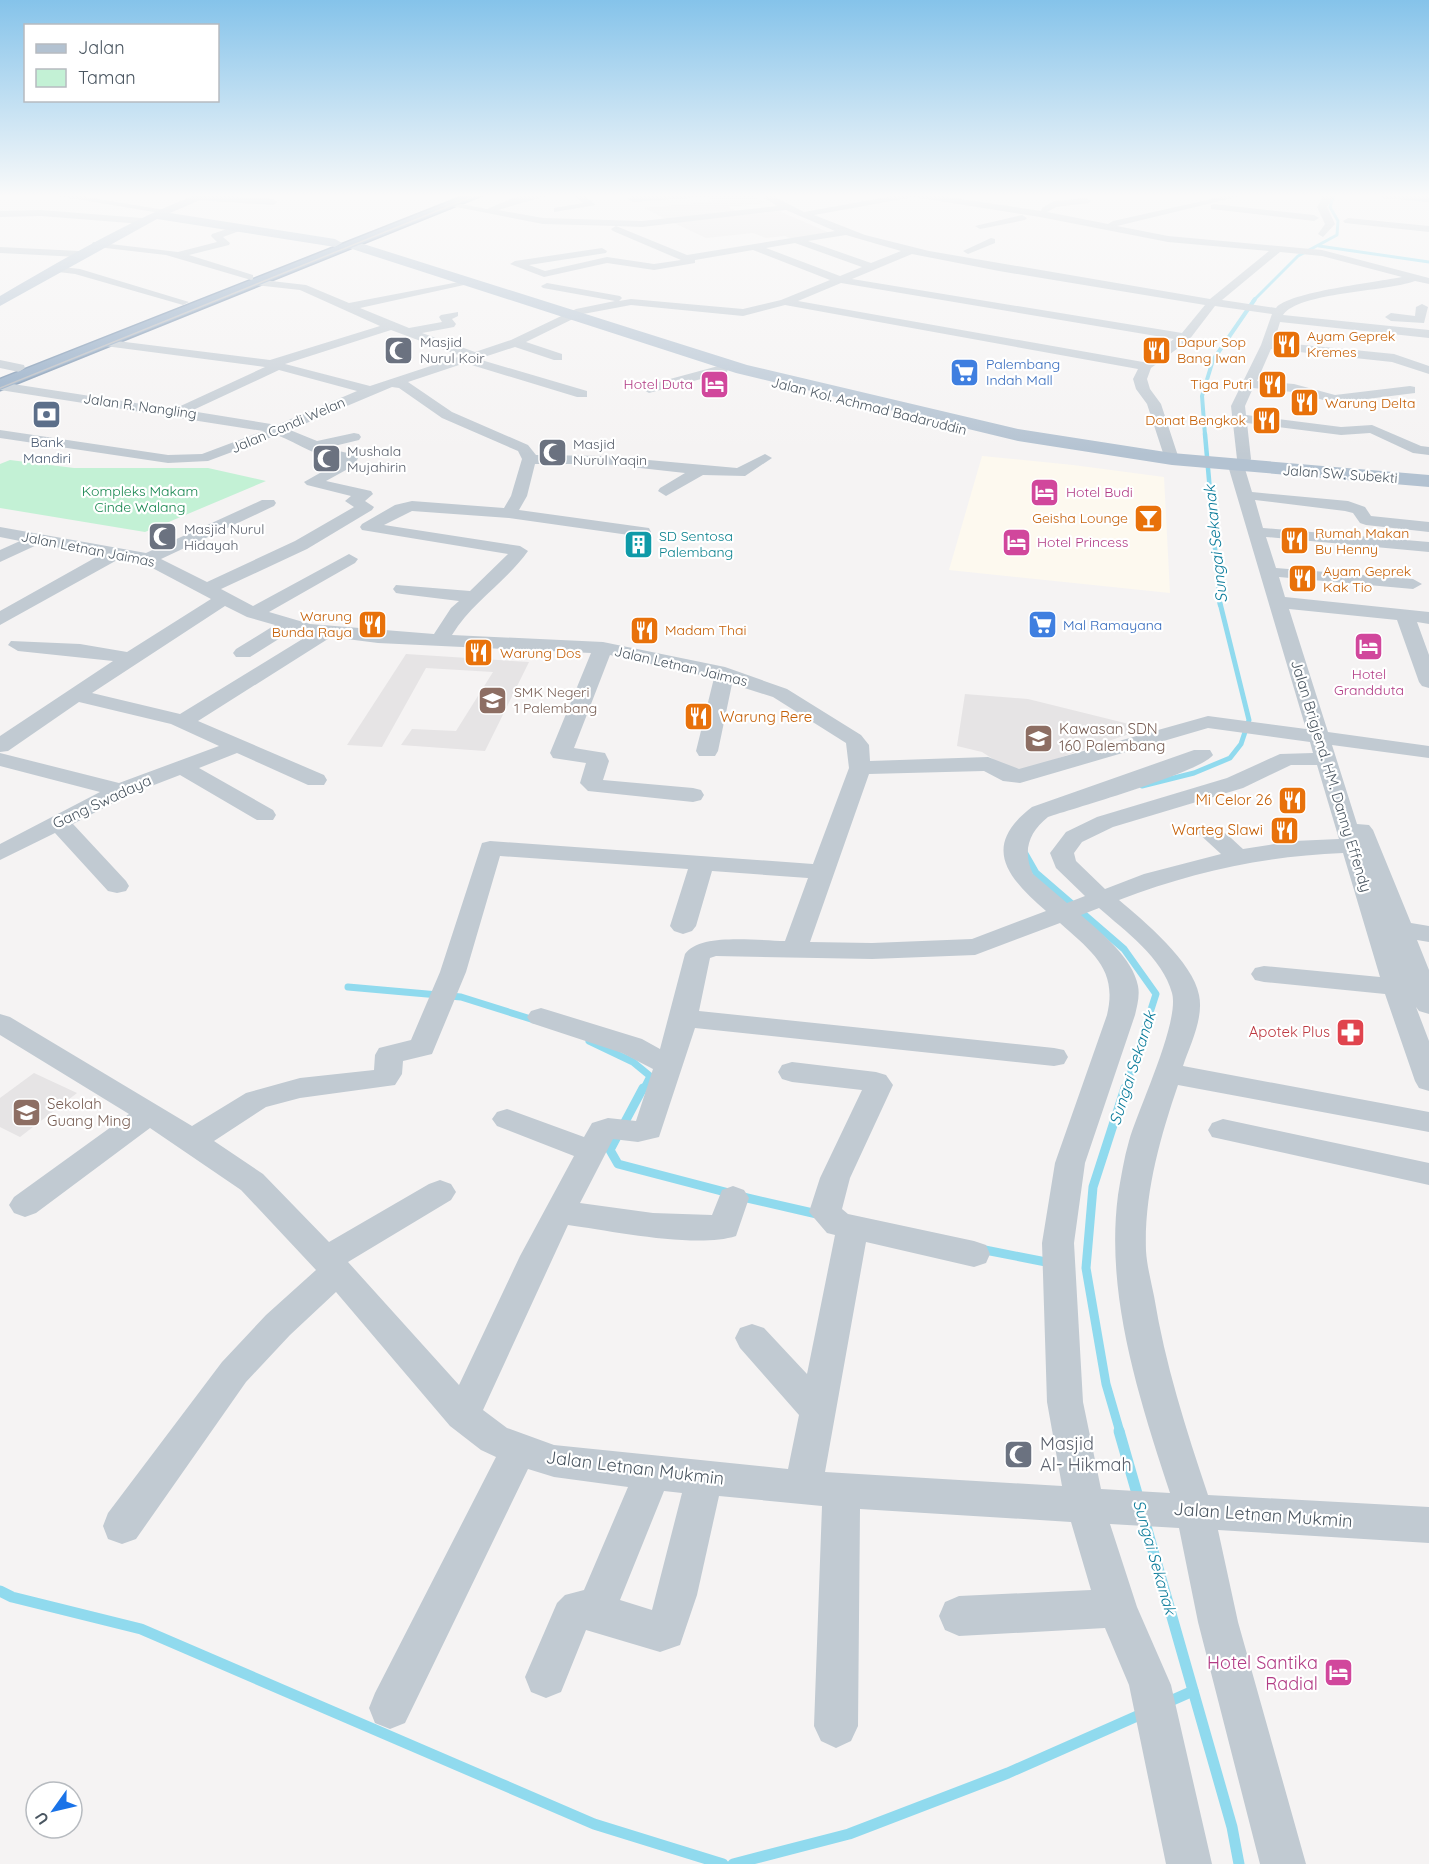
<svg xmlns="http://www.w3.org/2000/svg" width="1429" height="1864" font-family="Quicksand,sans-serif">
<style>
.commercial{fill:#fdf9ef}
.education{fill:#e6e4e5}
.green{fill:#c3f1d5}
.lines{fill:none;stroke-linecap:round;stroke-linejoin:round}
.stream-far6{stroke:#90daee;stroke-width:3}
.stream-far5{stroke:#90daee;stroke-width:4}
.stream-far4{stroke:#90daee;stroke-width:4.5}
.stream-far3{stroke:#90daee;stroke-width:5}
.stream-far2{stroke:#90daee;stroke-width:7}
.stream-far1{stroke:#90daee;stroke-width:9}
.stream{stroke:#90daee;stroke-width:11}
.highway-casing{stroke:#7690ad;stroke-width:3}
.minor{fill:#c1cad2;fill-rule:evenodd}
.major{fill:#b3c2d1;fill-rule:evenodd}
.highway{fill:#8ba5c1;fill-rule:evenodd}
.tram{stroke:#b5b8bd;stroke-width:1.5}
.labels{text-anchor:middle;stroke-width:4.5;stroke-linejoin:round;paint-order:stroke}
.far-food-label{font-size:14px;fill:#c56008;stroke:#fff;text-anchor:start}
.far-worship-label{font-size:14px;fill:#5b616d;stroke:#fff;text-anchor:start}
.far-shop-label{font-size:14px;fill:#366cbe;stroke:#fff;text-anchor:start}
.far-hotel-label{font-size:14px;fill:#b23c85;stroke:#fff;text-anchor:start}
.far-street-label{font-size:14px;fill:#4a5661;stroke:#fff}
.far-service-label{font-size:14px;fill:#4e5e75;stroke:#fff}
.far-park-label{font-size:14px;fill:#17864f;stroke:#fff}
.far-culture-label{font-size:14px;fill:#0d838f;stroke:#fff;text-anchor:start}
.far-education-label{font-size:14px;fill:#785e54;stroke:#fff;text-anchor:start}
.food-label{font-size:15px;fill:#c56008;stroke:#fff;text-anchor:end}
.education-label{font-size:15px;fill:#785e54;stroke:#fff;text-anchor:start}
.street-label{font-size:15px;fill:#4a5661;stroke:#fff}
.health-label{font-size:15px;fill:#be3a42;stroke:#fff;text-anchor:end}
.water-label{font-size:16px;font-style:italic;fill:#0c7c9b;stroke:#fff}
.near-worship-label{font-size:18px;fill:#5b616d;stroke:#fff;text-anchor:start}
.near-street-label{font-size:18px;fill:#4a5661;stroke:#fff}
.near-hotel-label{font-size:18px;fill:#b23c85;stroke:#fff;text-anchor:end}
</style>
<rect width="100%" height="100%" fill="#f5f3f3"/>
<path class="commercial" d="M982 456 1073 465 1164 477 1170 593 949 570Z"/>
<g class="education">
<path d="M722 194H748L767 203 728 207 738 212 668 220 644 208 715 201 707 196Z"/>
<path d="M779 211 830 233 792 239 785 236 766 238 753 233 706 238 672 222Z"/>
<path d="M406 654 529 662 485 751 401 745 412 729 456 731 493 672 426 668 382 747 347 745Z"/>
<path d="M965 694 1028 699 1137 726 1138 731 1015 773 982 752 957 746Z"/>
<path d="M34 1073 77 1093 20 1137 0 1127V1098Z"/>
</g>
<path class="green" d="M10 460 74 468H208L266 481 145 532 0 508V464Z"/>
<g class="lines">
<g class="stream-far6">
<path d="M1319 246 1429 262"/>
<path d="M1253 301 1298 256 1337 235 1338 221 1330 207 1334 194"/>
</g>
<path class="stream-far5" d="M1205 435 1202 396 1213 360 1255 299"/>
<path class="stream-far4" d="M1205 434 1220 605"/>
<path class="stream-far3" d="M1142 786 1194 773 1230 758 1241 744 1249 720 1220 603"/>
<g class="stream-far2">
<path d="M1024 852 1036 873 1124 949 1156 994 1125 1090"/>
<path d="M348 987 461 997 534 1020"/>
<path d="M589 1041 633 1062 650 1076 643 1090"/>
</g>
<g class="stream-far1">
<path d="M643 1088 610 1150 618 1164 729 1193"/>
<path d="M743 1197 817 1214"/>
<path d="M980 1249 1051 1263"/>
<path d="M1120 1432 1106 1384 1086 1268 1093 1187 1125 1088"/>
</g>
<g class="stream">
<path d="M1119 1431 1138 1497"/>
<path d="M1144 1519 1232 1827 1239 1864"/>
<path d="M0 1591 12 1597 141 1629 594 1824 723 1864"/>
<path d="M1168 1702 1193 1691"/>
<path d="M733 1864 849 1834 1008 1773 1144 1713"/>
</g>
<defs>
<path id="highway" d="M469 194H485L0 390V379Z"/>
</defs>
<use href="#highway" class="highway-casing"/>
<g class="minor">
<path d="M46 194H68L171 211 166 214Z"/>
<path d="M534 194H553L498 210 543 218 642 221 777 206 758 194H769L804 212 904 194H927L1041 211 1042 208 1054 201 1086 198 1091 201 1089 203 1056 207 1047 212 1108 224 1113 221 1234 194H1249L1117 226 1168 236 1322 250 1429 278V284L1415 281C1385 292 1299 292 1283 315L1429 330V338L1280 322 1274 342 1394 354 1429 366V374L1392 362 1271 349 1257 381 1294 384 1335 395 1410 386 1415 387V393L1335 403 1293 392 1253 388 1245 406 1246 415 1341 427 1372 425 1421 446 1429 447V455L1413 453 1370 433 1341 435 1247 423 1251 459 1245 469 1252 492 1348 501 1365 507 1371 516 1429 522V532L1366 525 1360 523 1353 513 1345 511 1255 500 1263 528 1429 542V552L1266 537 1276 568 1413 579 1422 584 1413 589 1279 577 1285 597 1429 612V624L1417 622 1429 655V688L1422 686 1419 682 1397 620 1289 609 1328 732 1429 746V758L1332 745 1357 824 1369 825 1373 830 1411 923 1429 926V942L1417 940 1429 970V1014L1419 1011 1416 1007 1429 1041V1091L1419 1088 1415 1081 1385 994 1264 982 1255 980 1251 974 1255 968 1264 966 1380 977 1343 853C1265 856 1192 872 1119 900 1144 921 1193 962 1199 995 1204 1018 1190 1045 1183 1066L1429 1112V1132L1178 1085C1160 1138 1144 1194 1146 1251 1147 1266 1151 1281 1154 1296 1165 1364 1186 1429 1208 1495L1429 1507V1543L1218 1530 1238 1622 1306 1864H1260L1198 1622 1179 1528 1110 1524 1137 1607 1171 1685 1212 1864H1166L1129 1685 1105 1628 959 1636 945 1630 939 1616 945 1602 959 1596 1091 1590 1071 1522 860 1509 858 1726 851 1741 836 1748 821 1741 814 1726 822 1506 719 1496 697 1595 680 1645 660 1652 586 1630 561 1692 546 1698 531 1692 525 1677 557 1603 565 1595 584 1590 628 1487 554 1477 528 1469 405 1723 390 1729 375 1723 369 1708 375 1693 496 1457 481 1450 450 1426 336 1292 290 1335 246 1382 136 1539 122 1544 108 1539 103 1526 108 1513 222 1362 266 1315 316 1270 241 1190 150 1128 36 1213 25 1217 14 1213 9 1205 14 1197 129 1114 0 1035V1014L10 1017 192 1126 246 1093 300 1078 374 1070 375 1055 379 1048 411 1040 440 972 482 843 490 841 813 864 849 768 846 743 773 697 732 684 718 751 715 756H699L696 751 714 678 610 655 574 748 605 753 609 761 603 780 693 788 701 790 704 795 701 800 693 802 588 791 580 783 586 763 553 758 550 753 591 653 378 643 331 637 198 721 324 775 327 780 324 785H308L237 753 199 768 273 810 276 815 273 820H257L180 775 128 795 73 824 126 881 129 886 126 891 117 893 108 891 55 833 0 860V844L100 792 0 766V753L119 783 219 746 171 724 79 702 8 751 0 752V736L113 661 18 651 8 645 11 641 80 644 127 652 211 599 143 563 119 559 0 625V611L100 555 39 544 0 562V550L20 541 0 537V527L146 553 262 500H274L276 503 274 506 161 559 207 582 295 541 354 507 345 501 351 496 307 485 304 482 341 461C318 457 299 444 277 435L208 461 168 463 0 438V430L168 455 202 454 263 431 0 390V382L174 409 265 367 105 346 101 345V339L270 360 380 326 300 290 255 285 251 284V280L166 255 97 247 92 244 93 242 178 252 217 242 211 236 212 234 239 225 242 226V230L223 237 230 243 229 245 189 255 253 275V279L306 285 349 303 464 281V285L360 308 409 328 442 322 439 317 441 315 458 312V316L452 319 456 324 454 327 422 333 475 352 511 340 576 309 615 301 543 288 541 286 547 283 620 296 622 298 619 301 631 299 743 309 781 300 830 280 753 250 695 260V263L654 270 607 263 544 277 510 264 515 261 602 248 607 251 606 253 529 265 545 271 607 257 654 264 681 260 613 231 611 229 616 226 543 224 446 205 451 202 487 209 513 198ZM914 197 1040 217 1168 242 1269 251 1210 299 929 251 865 235 814 215ZM786 210 835 231 687 255 616 226 642 227ZM846 235 901 251 871 263 808 241ZM795 243 862 267 840 276 766 248ZM1280 252 1322 256 1402 277C1378 282 1288 292 1276 308L1222 300ZM912 254 999 271 1205 305 1182 333 852 279ZM841 283 1174 339 1143 362 798 301ZM631 305 743 316 785 305 1138 369 1133 379 1136 389 1147 404 1165 459 1172 463 1179 459 1161 404 1150 389 1147 379 1151 368 1189 340 1215 306 1272 314 1261 345 1231 406 1237 459 1229 469 1306 729 1208 716 1019 769 988 757 870 761 869 745 861 735 787 689 725 667 603 642 452 635C472 602 506 582 528 551L520 546 384 525 412 511 509 518 643 537 651 532 649 528 519 510 527 496 535 464H604L685 473 660 488 658 491 666 496 703 475 745 476 772 458 765 454 737 468 604 456 536 455 528 445 452 412 408 382 465 363 577 397H587V391L478 359 515 347 554 360H562V354L526 342 583 314ZM391 330 461 356 370 386 285 364ZM279 370 357 391 277 425 191 411ZM392 387 399 388 442 418 518 451 522 459 511 496 504 508 412 501 395 505 362 524 360 527 362 530 508 554 470 591 396 585 393 589 396 593 402 594 459 601 451 608 434 634 310 624 269 612 355 563 358 559 349 554 253 606 221 589 307 549 372 510 374 507 365 501 373 494 371 491 326 481 355 465 358 458 356 455 326 448 359 440 361 437 359 434 354 433 317 441 290 430ZM225 606 247 617 275 625 236 649 233 653 236 657H250L293 630 309 635 180 714 92 693ZM1208 728 1310 742 1313 753 1280 754 1227 778 1097 817 1066 832 1050 853 1056 868 1085 896 1067 903 1033 874C1022 851 1029 832 1048 817 1075 808 1201 772 1213 755L1210 750H1194L1032 807C980 847 1008 878 1046 911L972 939 872 943 810 942 869 774 984 771 1003 781 1020 783ZM1291 765H1317L1339 839 1294 841 1243 849C1230 838 1218 822 1200 826L1196 831 1221 854 1144 874 1105 889 1076 861 1074 853 1082 842 1113 827 1243 788ZM500 856 688 869 670 926 674 931 683 934 692 931 696 926 712 871 808 878 785 941C760 941 700 932 685 954L660 1049 642 1039 551 1011 541 1008 531 1011 527 1017 531 1023 622 1053 653 1069 636 1121 608 1118 592 1123 584 1137 507 1109 497 1112 492 1119 497 1126 574 1156 520 1256 459 1385 348 1262 451 1200 456 1192 451 1184 440 1180 429 1184 329 1242 263 1174 214 1141 266 1107 300 1098 395 1085 402 1074 403 1061 432 1054 466 972ZM1099 908C1125 931 1163 958 1172 993 1180 1022 1138 1109 1129 1141 1124 1158 1121 1177 1118 1195 1105 1295 1139 1398 1170 1493L1101 1489 1083 1402 1074 1243 1085 1163 1135 1015C1137 1006 1140 996 1138 986 1133 958 1101 933 1081 915ZM1060 923C1092 952 1118 969 1107 1015L1055 1163 1042 1243 1047 1402 1062 1486 825 1472 866 1242 974 1267 986 1263 990 1254 986 1245 974 1241 848 1214 842 1209 850 1178 893 1085 886 1075 876 1072 792 1062 782 1065 778 1072 782 1079 792 1082 862 1090 820 1178 809 1212 827 1233 835 1235 807 1374 764 1328 752 1324 740 1328 735 1338 740 1348 799 1415 788 1469 554 1445 507 1428 483 1410 568 1225C612 1231 697 1249 736 1236L749 1198 744 1190 733 1186 722 1190 712 1215 653 1213 580 1203 613 1139 638 1142 659 1137 695 1028 1054 1066 1064 1064 1068 1057 1064 1050 1054 1048 699 1011 710 958 716 956 872 959 975 955ZM664 1491 682 1493 652 1610 620 1600Z"/>
<path d="M573 194H582L596 205 554 212V208L583 203Z"/>
<path d="M667 194H708L703 197 633 202 628 199 633 196Z"/>
<path d="M1321 194H1330L1333 197 1327 207 1335 224 1323 237 1318 234 1325 224 1317 207 1323 197Z"/>
<path d="M1379 194 1429 196V202L1383 198Z"/>
<path d="M199 195 273 199 278 202 273 205 196 200V196Z"/>
<path d="M1214 204 1314 215 1319 218 1314 221 1211 209V205Z"/>
<path d="M41 210 142 218 147 221 142 224 41 216 0 217V211Z"/>
<path d="M1022 215 1027 218 1025 220 980 229 975 226Z"/>
<path d="M1348 218 1429 226V232L1345 223 1343 221Z"/>
<path d="M991 238 995 239V243L968 254 963 251Z"/>
<path d="M0 247 79 251 84 254 79 257 0 253Z"/>
<path d="M54 266 80 269 189 302 183 305 75 274 50 271 49 269Z"/>
<path d="M1422 304 1428 307 1424 323 1391 321 1385 317 1391 313 1415 316 1416 307Z"/>
<path d="M0 360 24 365 25 368 19 372 0 368Z"/>
<path d="M722 365 728 369 727 372 649 393 642 389 644 386Z"/>
<path d="M1223 1119 1429 1163V1185L1212 1137 1208 1130 1212 1123Z"/>
</g>
<g class="major">
<path d="M198 194H214L170 213 335 239 342 243 335 247 157 219 0 306V296C65 258 128 221 198 194Z"/>
<path d="M354 241 747 365 1018 429 1172 453 1429 475V487L1172 465 1018 441 736 373 349 248V242Z"/>
</g>
<use href="#highway" class="highway"/>
<path class="tram" d="M0 388 479 194"/>
</g>
<linearGradient id="sky" x2="0" y2="1"><stop stop-color="#85c3ea"/><stop offset="0.43" stop-color="#fafafa"/><stop offset="1" stop-color="#fafafa" stop-opacity="0"/></linearGradient>
<rect width="1429" height="455" fill="url(#sky)"/>
<defs>
<symbol id="restaurant-square" viewBox="-11 -11 22 22"><rect x="-9" y="-9" width="18" height="18" rx="4" fill="#e8710a" stroke="#fff"/><path d="M-5-6h1v4h1v-4h1v4h1v-4h1v5L-1.5 .5V6h-2V.5L-5-1ZM5-6V6H3V1.5H1.5Q1.5-4 5-6Z" fill="#fff"/></symbol>
<symbol id="mosque-square" viewBox="-11 -11 22 22"><rect x="-9" y="-9" width="18" height="18" rx="4" fill="#6b7280" stroke="#fff"/><path d="M3.5-4.9A6 6 0 1 0 3.5 4.9A5 5 0 1 1 3.5-4.9Z" fill="#fff"/></symbol>
<symbol id="supermarket-square" viewBox="-11 -11 22 22"><rect x="-9" y="-9" width="18" height="18" rx="4" fill="#3f7fe0" stroke="#fff"/><path d="M-6-5.5h2.5l.6 2H6L4.5 2H-2.5L-4.4-4H-6ZM-1.5 3.2a1.3 1.3 0 1 0 .1 0ZM3 3.2a1.3 1.3 0 1 0 .1 0Z" fill="#fff"/></symbol>
<symbol id="hotel-square" viewBox="-11 -11 22 22"><rect x="-9" y="-9" width="18" height="18" rx="4" fill="#d1479c" stroke="#fff"/><path d="M-6-4.5h1.5V1H6V5H4.5V3h-9V5H-6ZM-4 0a1.8 1.8 0 1 1 3.6 0ZM.5 0V-2.5h3Q6-2.5 6 0Z" fill="#fff"/></symbol>
<symbol id="bank-square" viewBox="-11 -11 22 22"><rect x="-9" y="-9" width="18" height="18" rx="4" fill="#5c6f8a" stroke="#fff"/><path d="M-6-4H6V4H-6ZM0-2.3a2.3 2.3 0 1 0 0 4.6a2.3 2.3 0 1 0 0-4.6Z" fill="#fff"/></symbol>
<symbol id="bar-square" viewBox="-11 -11 22 22"><rect x="-9" y="-9" width="18" height="18" rx="4" fill="#e8710a" stroke="#fff"/><path d="M-6-5H6L.8 .8V4.5H3.5V6h-7V4.5H-.8V.8Z" fill="#fff"/></symbol>
<symbol id="building-square" viewBox="-11 -11 22 22"><rect x="-9" y="-9" width="18" height="18" rx="4" fill="#0f9aa8" stroke="#fff"/><path d="M-4-6H4V6H1V3H-1V6H-4ZM-2.5-4.3h1.7v1.8h-1.7ZM.8-4.3h1.7v1.8H.8ZM-2.5-1h1.7V.8h-1.7ZM.8-1h1.7V.8H.8Z" fill="#fff"/></symbol>
<symbol id="school-square" viewBox="-11 -11 22 22"><rect x="-9" y="-9" width="18" height="18" rx="4" fill="#8d6e63" stroke="#fff"/><path d="M0-5L7-2L0 1L-7-2ZM-4 1L0 2.5L4 1V4Q0 6-4 4Z" fill="#fff"/></symbol>
<symbol id="pharmacy-square" viewBox="-11 -11 22 22"><rect x="-9" y="-9" width="18" height="18" rx="4" fill="#e0444e" stroke="#fff"/><path d="M-2-6h4v4h4v4h-4v4h-4v-4h-4v-4h4Z" fill="#fff"/></symbol>
</defs>
<g fill-rule="evenodd">
<use href="#restaurant-square" x="1270" y="328" width="33" height="33"/>
<use href="#mosque-square" x="382" y="334" width="33" height="33"/>
<use href="#restaurant-square" x="1140" y="334" width="33" height="33"/>
<use href="#supermarket-square" x="948" y="356" width="33" height="33"/>
<use href="#hotel-square" x="698" y="368" width="33" height="33"/>
<use href="#restaurant-square" x="1256" y="368" width="33" height="33"/>
<use href="#restaurant-square" x="1288" y="386" width="33" height="33"/>
<use href="#bank-square" x="30" y="398" width="33" height="33"/>
<use href="#restaurant-square" x="1250" y="404" width="33" height="33"/>
<use href="#mosque-square" x="536" y="436" width="33" height="33"/>
<use href="#mosque-square" x="310" y="442" width="33" height="33"/>
<use href="#hotel-square" x="1028" y="476" width="33" height="33"/>
<use href="#bar-square" x="1132" y="502" width="33" height="33"/>
<use href="#mosque-square" x="146" y="520" width="33" height="33"/>
<use href="#restaurant-square" x="1278" y="524" width="33" height="33"/>
<use href="#hotel-square" x="1000" y="526" width="33" height="33"/>
<use href="#building-square" x="622" y="528" width="33" height="33"/>
<use href="#restaurant-square" x="1286" y="562" width="33" height="33"/>
<use href="#restaurant-square" x="356" y="608" width="33" height="33"/>
<use href="#supermarket-square" x="1026" y="608" width="33" height="33"/>
<use href="#restaurant-square" x="628" y="614" width="33" height="33"/>
<use href="#hotel-square" x="1352" y="630" width="33" height="33"/>
<use href="#restaurant-square" x="462" y="636" width="33" height="33"/>
<use href="#school-square" x="476" y="684" width="33" height="33"/>
<use href="#restaurant-square" x="682" y="700" width="33" height="33"/>
<use href="#school-square" x="1022" y="722" width="33" height="33"/>
<use href="#restaurant-square" x="1276" y="784" width="33" height="33"/>
<use href="#restaurant-square" x="1268" y="814" width="33" height="33"/>
<use href="#pharmacy-square" x="1334" y="1016" width="33" height="33"/>
<use href="#school-square" x="10" y="1096" width="33" height="33"/>
<use href="#mosque-square" x="1002" y="1438" width="33" height="33"/>
<use href="#hotel-square" x="1322" y="1656" width="33" height="33"/>
</g>
<g class="labels">
<g class="far-food-label">
<text x="1307" y="341">Ayam Geprek<tspan x="1307" dy="16">Kremes</tspan></text>
<text x="1177" y="347">Dapur Sop<tspan x="1177" dy="16">Bang Iwan</tspan></text>
<text x="1252" y="389" text-anchor="end">Tiga Putri</text>
<text x="1325" y="408">Warung Delta</text>
<text x="1246" y="425" text-anchor="end">Donat Bengkok</text>
<text x="1128" y="523" text-anchor="end">Geisha Lounge</text>
<text x="1315" y="538">Rumah Makan<tspan x="1315" dy="16">Bu Henny</tspan></text>
<text x="1323" y="576">Ayam Geprek<tspan x="1323" dy="16">Kak Tio</tspan></text>
<text x="352" y="621" text-anchor="end">Warung<tspan x="352" dy="16">Bunda Raya</tspan></text>
<text x="665" y="635">Madam Thai</text>
<text x="500" y="658">Warung Dos</text>
</g>
<g class="far-worship-label">
<text x="420" y="347">Masjid<tspan x="420" dy="16">Nurul Koir</tspan></text>
<text x="573" y="449">Masjid<tspan x="573" dy="16">Nurul Yaqin</tspan></text>
<text x="347" y="456">Mushala<tspan x="347" dy="16">Mujahirin</tspan></text>
<text x="184" y="534">Masjid Nurul<tspan x="184" dy="16">Hidayah</tspan></text>
</g>
<g class="far-shop-label">
<text x="986" y="369">Palembang<tspan x="986" dy="16">Indah Mall</tspan></text>
<text x="1063" y="630">Mal Ramayana</text>
</g>
<g class="far-hotel-label">
<text x="693" y="389" text-anchor="end">Hotel Duta</text>
<text x="1066" y="497">Hotel Budi</text>
<text x="1037" y="547">Hotel Princess</text>
<text x="1369" y="679" text-anchor="middle">Hotel<tspan x="1369" dy="16">Grandduta</tspan></text>
</g>
<g class="far-street-label">
<text transform="translate(140 406) rotate(8)" y="5">Jalan R. Nangling</text>
<text transform="translate(869 406) rotate(14)" y="5">Jalan Kol. Achmad Badaruddin</text>
<text transform="translate(288 425) rotate(-23)" y="5">Jalan Candi Welan</text>
<text transform="translate(1340 474) rotate(4)" y="5">Jalan SW. Subekti</text>
<text transform="translate(88 549) rotate(11)" y="5">Jalan Letnan Jaimas</text>
<text transform="translate(681 666) rotate(13)" y="5">Jalan Letnan Jaimas</text>
</g>
<g class="far-service-label">
<text x="47" y="447">Bank<tspan x="47" dy="16">Mandiri</tspan></text>
</g>
<g class="far-park-label">
<text x="140" y="496">Kompleks Makam<tspan x="140" dy="16">Cinde Walang</tspan></text>
</g>
<g class="far-culture-label">
<text x="659" y="541">SD Sentosa<tspan x="659" dy="16">Palembang</tspan></text>
</g>
<g class="far-education-label">
<text x="514" y="697">SMK Negeri<tspan x="514" dy="16">1 Palembang</tspan></text>
</g>
<g class="food-label">
<text x="720" y="722" text-anchor="start">Warung Rere</text>
<text x="1272" y="805">Mi Celor 26</text>
<text x="1263" y="835">Warteg Slawi</text>
</g>
<g class="education-label">
<text x="1059" y="734">Kawasan SDN<tspan x="1059" dy="17">160 Palembang</tspan></text>
<text x="47" y="1109">Sekolah<tspan x="47" dy="17">Guang Ming</tspan></text>
</g>
<g class="street-label">
<text transform="translate(1331 776) rotate(73)" y="5">Jalan Brigjend. HM. Danny Effendy</text>
<text transform="translate(102 802) rotate(-25)" y="5">Gang Swadaya</text>
</g>
<g class="health-label">
<text x="1330" y="1037">Apotek Plus</text>
</g>
<g class="water-label">
<text transform="translate(1215 544) rotate(-96)" y="6">Sungai Sekanak</text>
<text transform="translate(1132 1068) rotate(-72)" y="6">Sungai Sekanak</text>
<text transform="translate(1155 1557) rotate(74)" y="6">Sungai Sekanak</text>
</g>
<g class="near-worship-label">
<text x="1040" y="1450">Masjid<tspan x="1040" dy="21">Al- Hikmah</tspan></text>
</g>
<g class="near-street-label">
<text transform="translate(635 1468) rotate(7)" y="6">Jalan Letnan Mukmin</text>
<text transform="translate(1263 1515) rotate(4)" y="6">Jalan Letnan Mukmin</text>
</g>
<g class="near-hotel-label">
<text x="1318" y="1669">Hotel Santika<tspan x="1318" dy="21">Radial</tspan></text>
</g>
</g>
<rect x="24" y="24" width="195" height="78" fill="#ffffff" stroke="#b7bbc0" stroke-width="1.5"/>
<rect x="36" y="44" width="30" height="9" fill="#b3c2d1" stroke="#b7bbc0" stroke-width="1.5"/>
<text x="78" y="54" font-size="18" fill="#4a5661">Jalan</text>
<rect x="36" y="69" width="30" height="18" fill="#c3f1d5" stroke="#b7bbc0" stroke-width="1.5"/>
<text x="78" y="84" font-size="18" fill="#4a5661">Taman</text>
<g transform="translate(54 1810) rotate(236)"><circle r="28" fill="#ffffff" stroke="#b7bbc0" stroke-width="1.5"/>
<path d="M0-4.5L10 22L0 15L-10 22Z" fill="#1a73e8"/>
<text y="-9" font-size="16" font-weight="bold" text-anchor="middle" fill="#4a5661">U</text>
</g>
</svg>
